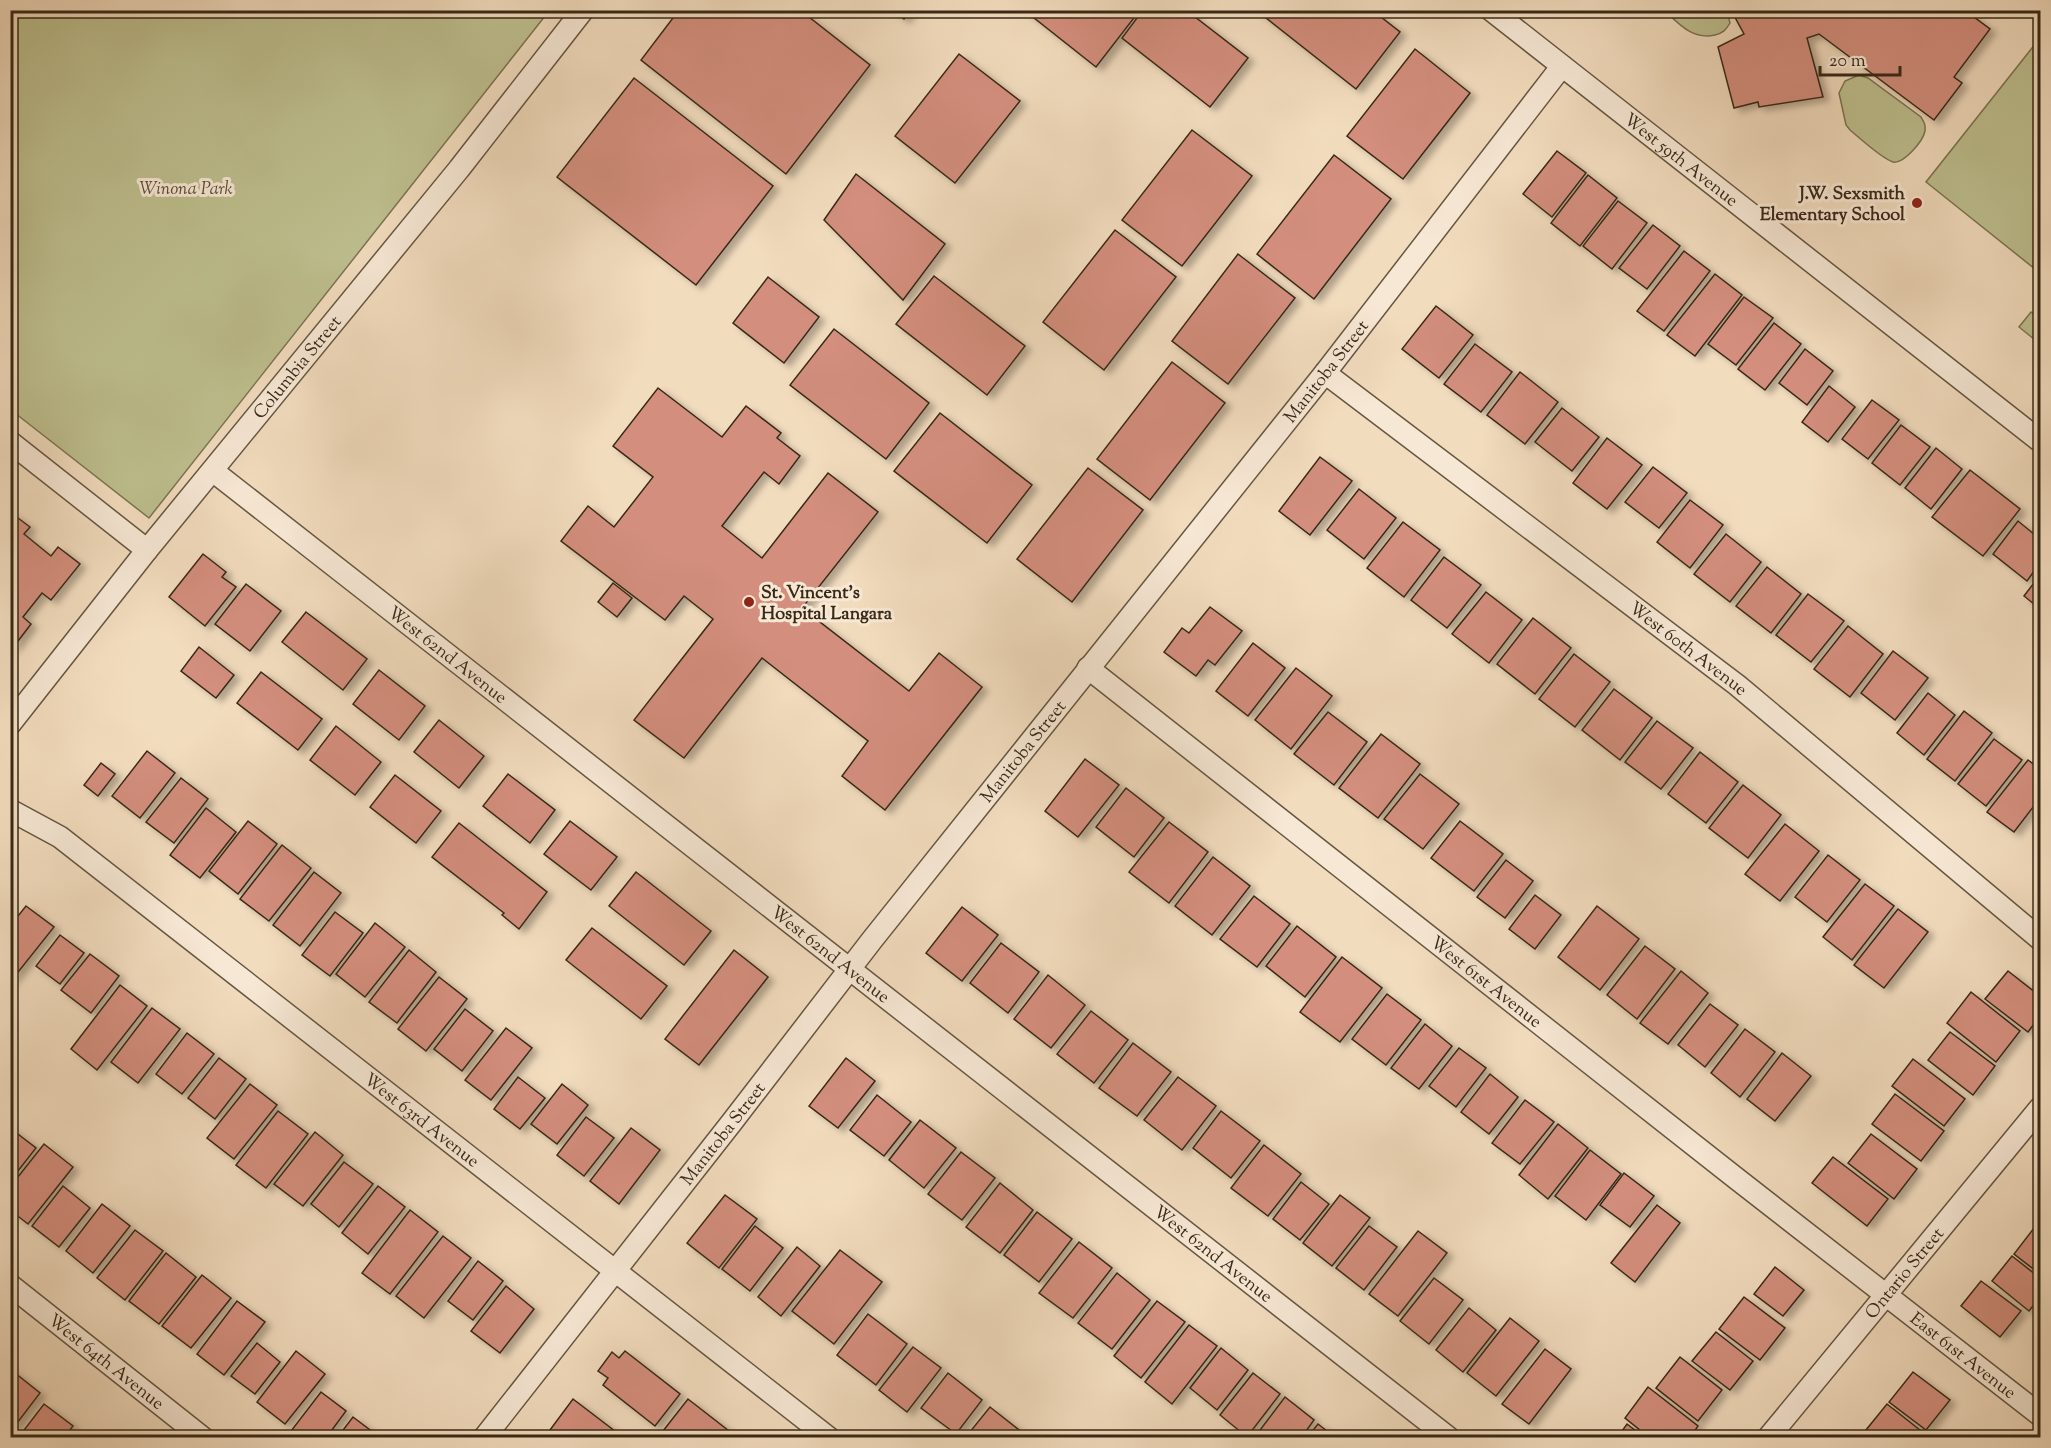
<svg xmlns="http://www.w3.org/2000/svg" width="2051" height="1448" font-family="'Sorts Mill Goudy',serif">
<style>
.green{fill:#bebf8f;stroke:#7b7453;stroke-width:1.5}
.building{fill:#d38e7d;stroke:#382917;stroke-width:1.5;filter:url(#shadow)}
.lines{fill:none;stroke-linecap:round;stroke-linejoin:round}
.minor-casing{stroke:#665641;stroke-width:24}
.minor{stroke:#f7e8d5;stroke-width:21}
.poi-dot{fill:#8f2418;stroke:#f7e8d5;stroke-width:2}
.labels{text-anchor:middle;stroke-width:6;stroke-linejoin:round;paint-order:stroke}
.street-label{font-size:18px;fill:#382917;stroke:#f7e8d5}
.park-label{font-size:18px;font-style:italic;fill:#5a4e35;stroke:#f7e8d5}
.poi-label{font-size:18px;font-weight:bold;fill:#382917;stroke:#f7e8d5;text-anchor:end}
</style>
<defs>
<filter id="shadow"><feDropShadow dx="6" dy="4" stdDeviation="3" flood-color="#0004"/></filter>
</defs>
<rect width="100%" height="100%" fill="#f2dcbe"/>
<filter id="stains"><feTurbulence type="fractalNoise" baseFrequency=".00333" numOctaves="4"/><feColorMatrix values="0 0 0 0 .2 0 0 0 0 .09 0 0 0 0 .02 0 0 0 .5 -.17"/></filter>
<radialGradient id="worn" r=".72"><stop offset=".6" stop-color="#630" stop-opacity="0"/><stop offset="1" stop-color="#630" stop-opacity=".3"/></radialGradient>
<g class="green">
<path d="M10 11 11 10 549 11 149 518 11 410Z"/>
<path d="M1665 11H1727L1730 23C1726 30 1723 33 1715 35 1693 40 1680 25 1665 11Z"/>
<path d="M2040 38V273L1926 182Z"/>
<path d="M1859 75 1868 78 1921 117C1924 122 1926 125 1925 131 1923 141 1904 164 1893 162 1881 158 1861 139 1850 130L1846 125 1839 93 1845 81Z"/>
<path d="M2031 312 2040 319V344L2019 327Z"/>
</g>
<g class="building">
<path d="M679 10H800L870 65 786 174 641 60Z"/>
<path d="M892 10H911L904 19Z"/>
<path d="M1024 10H1140L1096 67Z"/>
<path d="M1143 10H1186L1248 58 1210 107 1122 38Z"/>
<path d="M1256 10H1372L1400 32 1356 89Z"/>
<path d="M1731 10H1973L1970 14 1990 29 1954 77 1962 83 1934 120 1819 34 1807 38 1823 97 1759 107 1758 102 1734 108 1718 47 1744 34Z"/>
<path d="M1415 49 1470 93 1403 179 1347 136Z"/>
<path d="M959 54 1020 101 955 183 895 136Z"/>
<path d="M634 78 773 186 696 285 557 177Z"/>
<path d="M1192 130 1252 176 1182 266 1122 220Z"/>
<path d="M1557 151 1586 173 1552 217 1523 194Z"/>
<path d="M1334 155 1391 199 1314 299 1257 254Z"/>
<path d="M856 174 945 244 903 300 824 220Z"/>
<path d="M1588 175 1617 198 1580 246 1551 223Z"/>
<path d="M1618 201 1647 223 1612 269 1583 246Z"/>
<path d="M1653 225 1680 246 1647 289 1619 268Z"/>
<path d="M1115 230 1176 277 1104 370 1043 322Z"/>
<path d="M1684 251 1710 271 1664 331 1637 311Z"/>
<path d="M1238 254 1295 298 1228 384 1172 341Z"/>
<path d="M1715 274 1742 295 1695 356 1667 335Z"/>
<path d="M934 276 1025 346 987 395 896 324Z"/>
<path d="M768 277 819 317 784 363 733 323Z"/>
<path d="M1744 297 1773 318 1736 365 1708 344Z"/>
<path d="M1436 306 1473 335 1439 378 1402 349Z"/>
<path d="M1774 323 1801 344 1765 390 1738 369Z"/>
<path d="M834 329 929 403 886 459 790 385Z"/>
<path d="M1475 344 1512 372 1481 412 1444 384Z"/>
<path d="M1805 349 1833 371 1807 405 1779 383Z"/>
<path d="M1172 362 1225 403 1150 500 1097 459Z"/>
<path d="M1520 372 1558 402 1525 444 1487 415Z"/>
<path d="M1829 386 1855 407 1828 442 1802 422Z"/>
<path d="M658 388 722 437 746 406 781 433 777 438 800 456 779 484 764 472 722 526 762 558 828 473 878 512 802 608 909 691 939 653 982 687 885 810 842 776 868 741 762 658 684 758 634 720 713 619 684 596 665 620 561 541 588 506 614 527 653 477 613 446Z"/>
<path d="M1872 400 1899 420 1868 459 1842 439Z"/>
<path d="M1562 408 1599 437 1572 471 1535 442Z"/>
<path d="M940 413 1032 485 987 543 894 471Z"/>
<path d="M1901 425 1930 447 1900 485 1872 463Z"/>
<path d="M1607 438 1642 465 1607 509 1573 483Z"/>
<path d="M1936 448 1962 469 1931 509 1905 488Z"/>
<path d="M1320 457 1352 481 1310 535 1279 511Z"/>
<path d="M1653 467 1687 493 1659 528 1625 502Z"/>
<path d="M1088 468 1143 510 1072 602 1017 559Z"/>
<path d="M1970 470 2020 509 1983 556 1932 517Z"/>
<path d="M1359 489 1396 518 1364 559 1327 530Z"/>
<path d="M1690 500 1723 525 1690 568 1657 542Z"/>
<path d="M10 512 30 527 24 534 51 556 58 547 80 564 51 600 42 593 23 617 31 624 12 649Z"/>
<path d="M2018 521 2040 539V563L2027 581 1993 554Z"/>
<path d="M1403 522 1440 550 1404 597 1367 568Z"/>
<path d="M1726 534 1761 562 1730 602 1694 574Z"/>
<path d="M203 554 226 572 222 577 236 587 205 626 169 597Z"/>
<path d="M1444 557 1481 585 1447 628 1411 600Z"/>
<path d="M1767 567 1801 594 1771 633 1736 606Z"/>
<path d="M2040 575V609L2024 596Z"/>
<path d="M613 583 632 598 617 617 598 602Z"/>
<path d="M246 584 281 611 250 651 215 624Z"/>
<path d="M1486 592 1522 620 1489 663 1452 634Z"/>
<path d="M1808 594 1844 621 1811 662 1776 635Z"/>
<path d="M1210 607 1242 631 1215 665 1208 660 1196 676 1164 652 1182 628 1189 633Z"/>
<path d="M306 612 367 659 343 690 282 642Z"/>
<path d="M1533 618 1571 648 1535 694 1497 664Z"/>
<path d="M1848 626 1883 654 1850 697 1814 669Z"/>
<path d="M1253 643 1285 668 1248 716 1216 691Z"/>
<path d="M199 647 234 675 216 698 181 671Z"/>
<path d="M1893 651 1928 678 1895 720 1861 693Z"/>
<path d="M1574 654 1610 682 1575 727 1539 699Z"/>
<path d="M1296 668 1332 696 1291 749 1255 720Z"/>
<path d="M379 670 425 706 399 740 353 704Z"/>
<path d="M261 672 322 719 298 750 237 703Z"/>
<path d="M1614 689 1652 718 1620 760 1582 730Z"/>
<path d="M1928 693 1955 715 1924 755 1897 733Z"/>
<path d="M1964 711 1992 733 1955 781 1927 759Z"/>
<path d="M1328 712 1367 742 1334 785 1294 754Z"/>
<path d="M439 720 484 756 459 788 414 752Z"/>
<path d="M1657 721 1693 748 1661 789 1625 762Z"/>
<path d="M336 726 381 762 355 795 310 760Z"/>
<path d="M1381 734 1420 764 1378 818 1339 788Z"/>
<path d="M1994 739 2022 760 1986 806 1958 784Z"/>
<path d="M147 751 175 773 140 818 112 796Z"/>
<path d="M1700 752 1738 782 1706 823 1668 794Z"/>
<path d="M1085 759 1119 785 1078 837 1045 811Z"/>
<path d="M2028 760 2040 769V798L2014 832 1987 812Z"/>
<path d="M101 763 115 774 98 796 84 785Z"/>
<path d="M508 774 555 810 530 843 483 806Z"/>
<path d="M1420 774 1459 804 1423 849 1384 819Z"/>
<path d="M395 775 441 811 416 843 370 807Z"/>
<path d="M181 778 208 799 174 843 146 822Z"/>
<path d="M1743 785 1781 815 1748 858 1709 828Z"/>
<path d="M1126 788 1164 818 1134 857 1096 827Z"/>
<path d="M206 808 236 832 200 878 170 855Z"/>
<path d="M248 821 277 844 238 894 209 871Z"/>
<path d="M570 821 617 857 591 890 544 854Z"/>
<path d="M1460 821 1503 854 1474 891 1431 858Z"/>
<path d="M1169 822 1208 852 1169 903 1129 872Z"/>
<path d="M459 823 547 892 519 929 502 915 504 913 432 857Z"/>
<path d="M1785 824 1819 851 1780 901 1745 874Z"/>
<path d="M282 845 311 868 269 921 240 899Z"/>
<path d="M1828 855 1860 880 1827 922 1795 897Z"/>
<path d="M1213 857 1250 886 1212 935 1175 906Z"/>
<path d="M1506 860 1533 881 1505 918 1477 897Z"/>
<path d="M314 872 341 893 300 946 273 925Z"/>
<path d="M636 872 711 931 684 965 609 906Z"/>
<path d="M1865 884 1894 906 1852 960 1823 937Z"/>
<path d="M1535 895 1561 915 1535 949 1509 929Z"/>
<path d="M1254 896 1290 924 1257 967 1220 939Z"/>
<path d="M26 906 54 927 11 981 10 926Z"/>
<path d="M1597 906 1639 939 1600 990 1558 957Z"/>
<path d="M962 907 998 935 962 981 926 953Z"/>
<path d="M1898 909 1928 932 1884 988 1854 965Z"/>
<path d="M335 912 363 933 330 976 302 955Z"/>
<path d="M375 923 405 947 365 997 336 974Z"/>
<path d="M1297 926 1336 957 1305 997 1266 966Z"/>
<path d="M592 928 667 986 641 1019 566 960Z"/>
<path d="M60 935 84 953 60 984 36 966Z"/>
<path d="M1001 943 1039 972 1008 1013 970 983Z"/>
<path d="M1645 946 1675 969 1637 1019 1607 995Z"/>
<path d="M409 950 436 972 397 1023 369 1002Z"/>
<path d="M734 950 768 977 699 1065 665 1039Z"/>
<path d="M90 954 119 976 91 1013 61 990Z"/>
<path d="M1342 957 1382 988 1340 1042 1300 1012Z"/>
<path d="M1681 971 1708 993 1668 1044 1640 1023Z"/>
<path d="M2008 971 2040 996V1016L2028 1032 1985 999Z"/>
<path d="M1048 975 1085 1005 1051 1048 1014 1019Z"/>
<path d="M439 977 467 999 426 1051 398 1029Z"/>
<path d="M120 985 147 1006 97 1070 71 1049Z"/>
<path d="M1971 992 2020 1031 1996 1062 1947 1023Z"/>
<path d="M1387 994 1421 1020 1386 1065 1352 1039Z"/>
<path d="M1710 1004 1738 1025 1705 1067 1678 1045Z"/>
<path d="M152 1008 180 1029 138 1083 111 1062Z"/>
<path d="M465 1009 493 1031 462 1071 434 1049Z"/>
<path d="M1091 1011 1128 1040 1094 1083 1057 1054Z"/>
<path d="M1425 1024 1452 1046 1419 1089 1391 1068Z"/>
<path d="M506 1028 532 1048 491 1100 465 1080Z"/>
<path d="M1745 1029 1775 1052 1740 1097 1711 1073Z"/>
<path d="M1950 1032 1995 1066 1973 1095 1928 1060Z"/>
<path d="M187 1033 214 1054 182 1094 156 1074Z"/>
<path d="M1133 1043 1171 1072 1137 1116 1099 1088Z"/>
<path d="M1459 1048 1486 1068 1456 1107 1429 1086Z"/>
<path d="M1782 1053 1811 1076 1775 1121 1747 1099Z"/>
<path d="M219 1058 246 1079 215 1119 188 1098Z"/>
<path d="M846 1058 875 1081 838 1128 809 1106Z"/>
<path d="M1913 1059 1965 1099 1944 1126 1892 1086Z"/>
<path d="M1490 1074 1518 1097 1489 1134 1461 1112Z"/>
<path d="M518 1077 545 1098 520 1129 494 1109Z"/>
<path d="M1178 1077 1216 1106 1182 1150 1144 1120Z"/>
<path d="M250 1084 277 1105 234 1159 207 1138Z"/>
<path d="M562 1084 588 1105 557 1144 531 1124Z"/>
<path d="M1895 1094 1944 1131 1921 1161 1872 1124Z"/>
<path d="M877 1095 911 1122 884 1156 850 1130Z"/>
<path d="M1525 1100 1554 1122 1520 1164 1492 1143Z"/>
<path d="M278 1111 308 1134 266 1188 236 1165Z"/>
<path d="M1221 1111 1260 1141 1231 1178 1193 1148Z"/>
<path d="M586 1117 614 1138 584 1176 557 1155Z"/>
<path d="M920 1120 956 1148 924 1188 889 1160Z"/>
<path d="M1558 1124 1588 1148 1548 1199 1519 1175Z"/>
<path d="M10 1128 36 1148 10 1181Z"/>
<path d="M631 1128 660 1150 619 1204 590 1181Z"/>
<path d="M315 1132 343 1155 303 1206 274 1184Z"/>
<path d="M1871 1134 1917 1169 1894 1199 1848 1163Z"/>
<path d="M44 1144 73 1167 28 1224 10 1210V1187Z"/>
<path d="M1264 1145 1301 1174 1268 1216 1231 1188Z"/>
<path d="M1590 1150 1621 1174 1586 1220 1555 1196Z"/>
<path d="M961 1152 995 1178 962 1220 928 1194Z"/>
<path d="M1833 1157 1888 1199 1867 1226 1812 1183Z"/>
<path d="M344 1162 373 1184 339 1227 311 1204Z"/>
<path d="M1624 1173 1654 1196 1630 1227 1600 1205Z"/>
<path d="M1301 1182 1329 1204 1300 1240 1273 1219Z"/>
<path d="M1000 1183 1033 1210 1000 1253 966 1227Z"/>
<path d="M63 1186 90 1208 59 1247 32 1226Z"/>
<path d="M378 1186 405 1207 368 1254 342 1233Z"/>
<path d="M725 1195 757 1219 719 1268 687 1243Z"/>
<path d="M1340 1195 1370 1218 1332 1266 1303 1243Z"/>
<path d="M102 1204 130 1226 93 1273 66 1251Z"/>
<path d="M1657 1205 1680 1223 1635 1282 1611 1263Z"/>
<path d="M410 1210 438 1232 390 1294 362 1273Z"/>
<path d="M1037 1212 1072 1239 1039 1282 1004 1255Z"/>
<path d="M755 1226 783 1248 750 1291 722 1269Z"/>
<path d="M1369 1226 1397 1247 1364 1290 1336 1268Z"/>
<path d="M2034 1228 2040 1233V1274L2014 1254Z"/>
<path d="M135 1230 163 1251 125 1300 97 1278Z"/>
<path d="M1418 1231 1447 1253 1398 1316 1369 1294Z"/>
<path d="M443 1236 471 1258 424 1318 396 1296Z"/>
<path d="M1079 1242 1112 1268 1073 1318 1039 1293Z"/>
<path d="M797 1247 820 1266 781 1316 758 1297Z"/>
<path d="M840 1250 882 1282 834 1344 792 1311Z"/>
<path d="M166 1253 196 1277 159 1324 129 1301Z"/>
<path d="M2012 1256 2040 1278V1297L2029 1311 1992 1281Z"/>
<path d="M478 1261 503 1281 473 1320 448 1301Z"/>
<path d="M1775 1267 1804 1290 1783 1316 1754 1294Z"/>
<path d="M1117 1273 1150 1300 1112 1349 1078 1323Z"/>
<path d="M202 1275 231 1298 191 1348 162 1326Z"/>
<path d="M1434 1278 1463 1300 1429 1344 1400 1321Z"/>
<path d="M1981 1281 2021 1311 2000 1337 1961 1306Z"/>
<path d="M506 1286 534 1309 500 1353 471 1331Z"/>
<path d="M1744 1297 1785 1328 1760 1360 1719 1329Z"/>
<path d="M237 1301 265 1322 224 1375 197 1354Z"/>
<path d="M1157 1301 1185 1322 1141 1378 1114 1356Z"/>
<path d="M1469 1308 1496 1330 1463 1372 1436 1350Z"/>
<path d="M868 1314 907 1344 876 1385 837 1355Z"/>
<path d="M1510 1318 1539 1341 1496 1396 1467 1373Z"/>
<path d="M1189 1325 1217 1346 1172 1404 1145 1382Z"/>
<path d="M1716 1332 1753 1361 1730 1390 1692 1361Z"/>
<path d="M257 1343 280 1362 255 1394 231 1376Z"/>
<path d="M913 1347 941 1368 907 1412 879 1390Z"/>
<path d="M1221 1348 1248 1370 1217 1410 1190 1388Z"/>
<path d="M1545 1349 1571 1369 1529 1424 1502 1404Z"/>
<path d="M296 1351 325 1374 285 1424 257 1402Z"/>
<path d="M625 1351 680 1394 655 1426 603 1385 608 1378 598 1371 612 1352 619 1358Z"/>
<path d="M1680 1357 1722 1390 1698 1421 1656 1388Z"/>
<path d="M10 1369 40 1393 14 1427 10 1425Z"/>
<path d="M1913 1372 1950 1400 1926 1430 1889 1402Z"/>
<path d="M948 1373 982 1400 956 1434 921 1408Z"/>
<path d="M1253 1373 1280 1394 1247 1437 1220 1415Z"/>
<path d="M1648 1387 1698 1426 1690 1438H1650L1625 1418Z"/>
<path d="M321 1392 346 1411 326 1438H300L291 1431Z"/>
<path d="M1285 1397 1314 1420 1301 1438H1254Z"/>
<path d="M573 1399 624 1438H544Z"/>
<path d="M688 1399 738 1438H671L663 1431Z"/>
<path d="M44 1404 73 1426 64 1438H18Z"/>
<path d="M1887 1404 1930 1438H1876L1866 1430Z"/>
<path d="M990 1407 1023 1433 1020 1438H965Z"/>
<path d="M353 1417 378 1436 377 1438H337Z"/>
<path d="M1318 1424 1336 1438H1307Z"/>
<path d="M1627 1424 1645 1438H1617Z"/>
</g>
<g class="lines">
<defs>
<g id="minor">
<path id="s1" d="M1491 10 2040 441"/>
<path id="s2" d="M1325 373 1737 685 2040 939"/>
<path d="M10 442 147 550"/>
<path id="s3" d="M213 471 1449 1438"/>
<path id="s4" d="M1088 668 1737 1179 2040 1415"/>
<path id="s5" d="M10 724 147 550 459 169 583 10"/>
<path id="s6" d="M10 810 60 837 829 1438"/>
<path id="s7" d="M10 1285 203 1438"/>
<path id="s8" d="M484 1438 732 1122 872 940 1325 373 1562 66"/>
<path id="s9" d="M1768 1438 2040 1108"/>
</g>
</defs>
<use href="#minor" class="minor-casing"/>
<use href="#minor" class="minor"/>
</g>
<g class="poi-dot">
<circle cx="1917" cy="203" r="6"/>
<circle cx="749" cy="602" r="6"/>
</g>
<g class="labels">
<g class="street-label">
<text dy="6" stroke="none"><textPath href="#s1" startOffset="242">West 59th Avenue</textPath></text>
<text dy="6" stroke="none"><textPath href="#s5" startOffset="458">Columbia Street</textPath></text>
<text dy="6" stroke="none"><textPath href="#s8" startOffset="1359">Manitoba Street</textPath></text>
<text dy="6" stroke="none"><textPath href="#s2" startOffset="456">West 60th Avenue</textPath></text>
<text dy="6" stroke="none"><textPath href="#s3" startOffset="298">West 62nd Avenue</textPath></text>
<text dy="6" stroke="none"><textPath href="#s8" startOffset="873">Manitoba Street</textPath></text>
<text dy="6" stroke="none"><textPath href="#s3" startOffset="784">West 62nd Avenue</textPath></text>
<text dy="6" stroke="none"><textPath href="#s4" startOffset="507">West 61st Avenue</textPath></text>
<text dy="6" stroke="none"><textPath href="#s6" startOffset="516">West 63rd Avenue</textPath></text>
<text dy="6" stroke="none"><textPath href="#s8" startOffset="387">Manitoba Street</textPath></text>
<text dy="6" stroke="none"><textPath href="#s3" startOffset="1270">West 62nd Avenue</textPath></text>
<text dy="6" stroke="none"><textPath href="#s9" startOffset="214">Ontario Street</textPath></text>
<text dy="6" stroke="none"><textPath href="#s4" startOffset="1113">East 61st Avenue</textPath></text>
<text dy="6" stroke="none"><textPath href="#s7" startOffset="123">West 64th Avenue</textPath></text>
</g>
<g class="park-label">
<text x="186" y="194">Winona Park</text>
</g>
<g class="poi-label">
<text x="1905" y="199">J.W. Sexsmith<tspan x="1905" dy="21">Elementary School</tspan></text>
<text x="761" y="598" text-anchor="start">St. Vincent's<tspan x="761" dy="21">Hospital Langara</tspan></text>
</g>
</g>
<rect width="2051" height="1448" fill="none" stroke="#f2dcbe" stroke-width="36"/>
<rect x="12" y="12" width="2027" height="1424" fill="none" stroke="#382917" stroke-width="3"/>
<rect x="18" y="18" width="2015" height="1412" fill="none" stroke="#382917" stroke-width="1.5"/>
<path d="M1820 66v9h80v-9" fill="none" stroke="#382917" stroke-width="3"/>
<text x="1829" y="66" font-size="18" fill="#382917" stroke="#f7e8d5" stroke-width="4.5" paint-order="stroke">20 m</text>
<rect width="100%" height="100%" filter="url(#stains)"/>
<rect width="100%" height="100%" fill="url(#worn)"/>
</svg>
